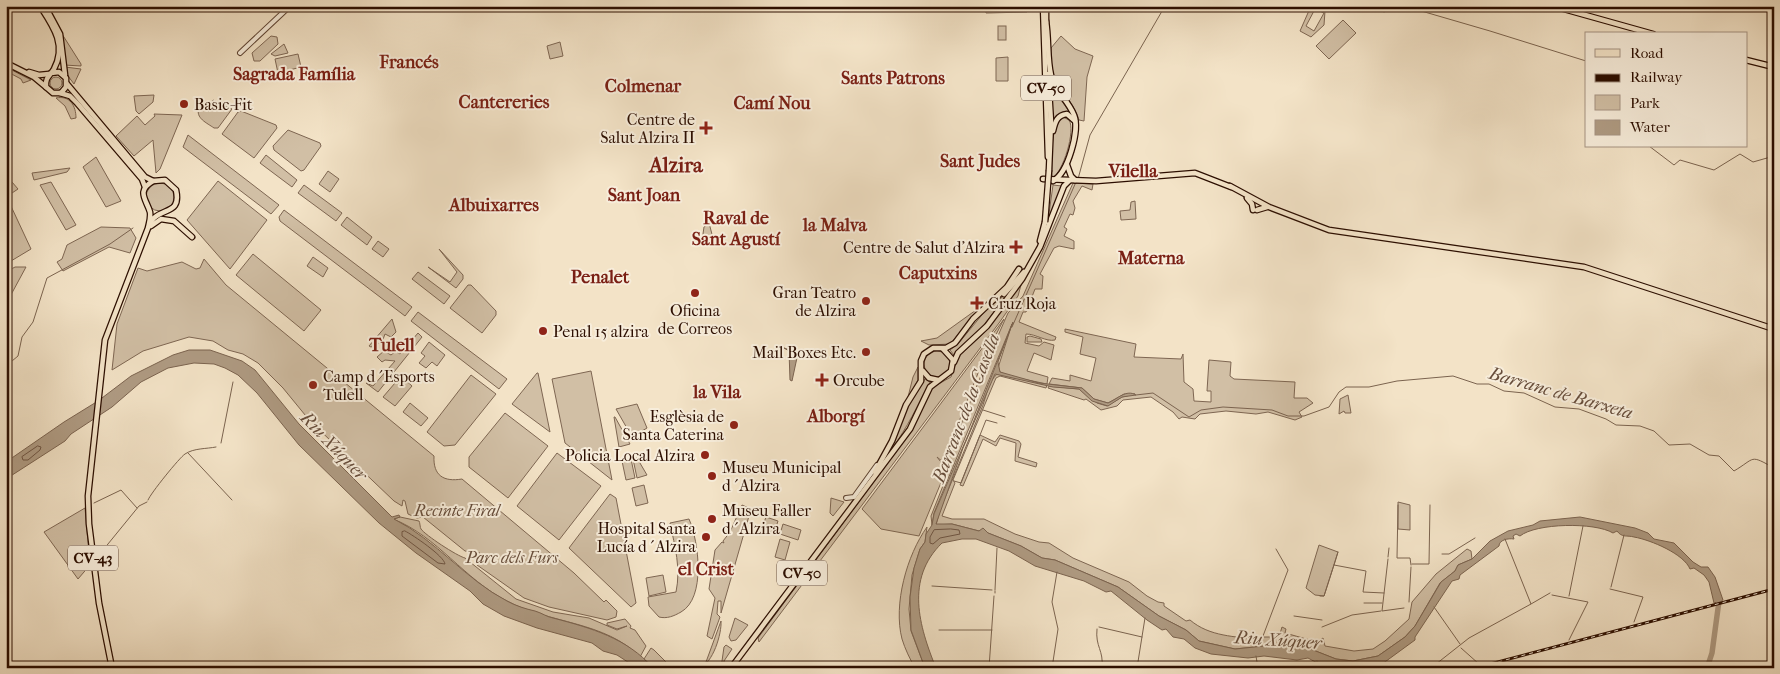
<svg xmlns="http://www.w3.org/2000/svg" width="1780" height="674" font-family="'IM FELL French Canon',serif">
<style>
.green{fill:#d1bfa5;stroke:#7e6652;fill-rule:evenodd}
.water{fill:#af9b83;stroke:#7b634f}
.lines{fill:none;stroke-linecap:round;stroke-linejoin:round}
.shore{stroke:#6e5442;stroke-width:1}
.stream{stroke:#7b634f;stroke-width:1}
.river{stroke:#af9b83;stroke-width:5.5}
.minor-casing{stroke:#5e4332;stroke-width:6}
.major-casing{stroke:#2c0e00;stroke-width:7}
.minor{stroke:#f7eddb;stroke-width:4}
.major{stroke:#f3e3c7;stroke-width:4.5}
.rail-casing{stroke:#2c0e00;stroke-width:3}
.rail{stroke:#f7eddb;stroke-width:1;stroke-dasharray:4;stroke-linecap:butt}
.major-bridge-casing{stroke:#2c0e00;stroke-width:7;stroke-linecap:butt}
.major-bridge{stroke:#f3e3c7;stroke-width:4.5}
.poi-dot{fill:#8f2418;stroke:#f7eddb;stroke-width:2}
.labels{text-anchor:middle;stroke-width:4;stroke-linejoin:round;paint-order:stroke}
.shield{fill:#f7eddb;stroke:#695142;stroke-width:1}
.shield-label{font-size:15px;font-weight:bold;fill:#2c0e00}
.poi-label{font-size:16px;fill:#2c0e00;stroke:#f7eddb;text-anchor:start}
.park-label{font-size:16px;font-style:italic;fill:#664c3a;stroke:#f7eddb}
.neighbourhood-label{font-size:18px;font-weight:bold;fill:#7a1f14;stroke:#f7eddb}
.water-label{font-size:18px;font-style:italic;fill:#674d3b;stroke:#f7eddb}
.district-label{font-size:21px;font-weight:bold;fill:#7a1f14;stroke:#f7eddb}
</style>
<rect width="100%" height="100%" fill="#f3e3c7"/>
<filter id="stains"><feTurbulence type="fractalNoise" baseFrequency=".004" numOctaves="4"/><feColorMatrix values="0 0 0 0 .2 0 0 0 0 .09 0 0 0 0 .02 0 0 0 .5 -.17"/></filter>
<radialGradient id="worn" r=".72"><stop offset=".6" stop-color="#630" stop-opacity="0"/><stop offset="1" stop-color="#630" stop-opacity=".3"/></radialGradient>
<g class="green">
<path d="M985 6H1029V10L1027 12 986 13Z"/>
<path d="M1311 6H1317L1325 11 1324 25 1311 37 1300 31ZM1315 9 1324 13 1314 31 1306 26Z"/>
<path d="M1343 20 1356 33 1329 59 1316 46Z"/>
<rect x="998" y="26" width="8" height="14"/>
<path d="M62 34 81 64V66L64 65Z"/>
<path d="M271 36 277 37 278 44 260 61H254L252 53Z"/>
<path d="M1061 36 1075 49 1093 56 1087 77 1084 121 1079 120C1069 90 1048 88 1051 48Z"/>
<path d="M560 42 563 56 550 59 547 46Z"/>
<path d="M284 44 288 53 275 56 271 54Z"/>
<path d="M298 54 301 67 278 73 275 59Z"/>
<path d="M1008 57V81H996V58Z"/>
<path d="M6 67 31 80 23 83 21 79 6 71Z"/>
<path d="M65 67 81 69 74 84 68 76Z"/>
<circle cx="56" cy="83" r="6"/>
<path d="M1050 84 1070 113H1061L1052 121Z"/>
<path d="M154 95 153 102 139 114 136 111 134 96Z"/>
<path d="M56 98C70 95 76 106 76 118L71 119 65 106Z"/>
<path d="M213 100 232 109 218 128H214C207 123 195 118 199 108L209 111Z"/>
<path d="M241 111 276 125 277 128 254 158 222 134 238 112Z"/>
<path d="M154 114 182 115 160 169 156 173 153 140 134 156 116 136 137 116 145 125 155 116Z"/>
<path d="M1063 117 1069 120C1076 130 1063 173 1052 178 1052 163 1049 126 1063 117Z"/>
<path d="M288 130 320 143 321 146 304 170 301 171 274 150 273 146Z"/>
<path d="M188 135 279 205 271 214 183 147Z"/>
<path d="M266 155 297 180 292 187 260 163Z"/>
<path d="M96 157 121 201 106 207 83 167Z"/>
<path d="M70 168 67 172 34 180 32 173Z"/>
<path d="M328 171 339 179 330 192 319 184Z"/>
<path d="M218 181 267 220 230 269 187 220Z"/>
<path d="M12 182 18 189 6 197V185Z"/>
<path d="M51 182 76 225 66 230 40 185Z"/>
<path d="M1073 183 1093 184 1092 190 1082 186 1073 201 1075 208 1073 215 1070 214 1064 227 1067 229 1064 236 1074 241V249L1059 246 1054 248 1040 274 1043 276 1042 289H1035L1026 312H1023L1019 322 1056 337 1055 340C1046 342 1036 334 1026 334L1025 343 1039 346 1044 342 1054 345 1051 360 1034 353 1027 371 1048 377 1047 384 1018 378 1047 385 1046 388 1000 376 996 378 953 480 955 483 942 516 952 519H984L1015 534 1039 542 1049 543 1073 558 1129 582 1147 596 1158 602 1164 603V606L1186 621 1190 620C1210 637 1235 636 1259 640L1262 637H1279L1282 627 1286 629 1285 633 1317 642 1323 638 1325 646 1354 651 1373 649 1385 641 1409 619 1412 602 1436 574 1467 549 1471 551 1472 559 1458 565 1455 571 1440 583 1415 626 1405 637 1378 656 1353 661 1336 659 1308 648 1281 647 1274 645 1235 649 1199 641 1186 630 1159 616 1118 587 1055 560 1042 558 1021 546 988 533 984 529 979 531 952 524 936 525 940 510 983 405 990 382 997 374 1015 378 1000 372 998 368 1012 324 934 513 932 525 931 516 950 468H947L919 536 881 529 862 509 1004 319 984 358 943 462 937 457 944 466 989 356 1008 313 1023 296Z"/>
<circle cx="160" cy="197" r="14"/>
<path d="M304 185 342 213 336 221 298 193Z"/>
<path d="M1053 185 1062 186 1047 228Z"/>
<path d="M1135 201 1136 219 1121 220 1120 211 1130 210 1131 202Z"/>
<path d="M10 204 31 249 6 264V206Z"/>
<path d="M284 210 412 307 405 316 280 221 279 217Z"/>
<path d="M347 217 372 237 367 245 341 225Z"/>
<path d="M709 223 713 238 702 241 704 227Z"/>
<path d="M101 227 130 228 136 238 130 253 109 247 63 271 57 262 62 259 67 245Z"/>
<path d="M378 241 389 249 383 257 372 249Z"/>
<path d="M439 249 463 275V279L456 288 428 267 450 282 457 272Z"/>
<path d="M253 254 321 310 304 331 236 275Z"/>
<path d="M313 257 328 268 323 277 307 266Z"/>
<path d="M204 259 226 285 434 456C433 476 444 482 462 479L574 573 604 602 606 600 617 611 616 617 607 620 549 607 524 598 477 565 475 562 481 556 480 553 465 551 423 517 417 518 408 514 405 501 403 500 402 506 394 501 310 421 283 388 258 363 243 354 228 350 213 341 189 337 143 351 112 370 117 324 138 268 147 271 182 262 196 269 200 268Z"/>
<path d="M15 267H26L6 304V272Z"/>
<path d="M418 272 450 296 444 304 412 279Z"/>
<path d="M468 285H471L496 311V315L482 333 450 308Z"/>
<path d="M1021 285 1018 296 999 323 759 642 758 638 912 430 933 387 951 377 958 357 982 335Z"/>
<path d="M1011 290 979 331 954 355 950 350 958 344 986 310Z"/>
<path d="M983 305 950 344 929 345 921 341 937 338Z"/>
<path d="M418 312 507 379 499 389 411 321Z"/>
<path d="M392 319 396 332 391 337 385 334 382 342 371 347 369 346Z"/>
<path d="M1065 329 1136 344 1134 357 1181 359 1183 354 1184 382 1193 389 1194 401 1211 402V391H1207L1209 360 1231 362 1230 376 1234 379 1295 382 1294 398H1307L1313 403 1299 412 1302 417 1295 420 1268 412 1256 414 1226 411 1200 414 1195 419 1182 417 1179 419 1173 412 1151 397 1123 400 1117 406 1101 410 1086 399 1084 400 1048 388 1049 386 1079 389 1097 403 1107 406 1122 397 1135 394H1124L1108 403 1094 399 1082 388 1049 384 1052 378 1070 381V375L1091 381 1096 358 1080 354 1083 337 1065 332Z"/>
<path d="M418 333 422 337 378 392 366 383 373 386 395 361 385 360 382 362 377 357 384 351 391 355 396 351 400 354Z"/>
<path d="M1030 336 1041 339 1042 342H1027V337Z"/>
<path d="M429 342 445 355 437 366 432 362 426 368 419 363 425 356 421 353Z"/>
<circle cx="937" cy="364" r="13"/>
<path d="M918 367V380L908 397 913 377Z"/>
<path d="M591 371 612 480 565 443 552 379Z"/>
<path d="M537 373H538L550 432 512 404Z"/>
<path d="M471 375 496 394 455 445 444 446 427 432Z"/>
<path d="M401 376 412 386 395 406 383 397Z"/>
<path d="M925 379 930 382C916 408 909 425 891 450L903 415Z"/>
<path d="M1348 395 1351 413H1345L1344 411 1339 414 1340 399Z"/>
<path d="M410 403 428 418 421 426 403 412Z"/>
<path d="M637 404 647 428 632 437 616 409Z"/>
<path d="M505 413 548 446 508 498 469 467V457Z"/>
<path d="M614 417H615L630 444 619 447Z"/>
<path d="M980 435 995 442 1000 435 1019 441 1021 444 1018 457 1037 463 1036 467 1015 461 1016 443 1000 438 996 446 983 439 963 486 960 485Z"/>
<path d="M557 453 601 486 559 540 517 506Z"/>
<path d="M637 458 647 475 637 478 633 459Z"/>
<path d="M631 459 635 478 626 480 622 461Z"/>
<path d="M644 485 648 503 636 506 632 488Z"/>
<path d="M610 494 616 498 636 603 631 607 569 548Z"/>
<path d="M831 498 844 502 833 516 830 513Z"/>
<path d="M1398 502 1410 505V530L1398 529Z"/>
<path d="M742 505 751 509 721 613V601H718L717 614 720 617 712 639 707 636 715 598 709 589 715 550 722 542 724 543 723 541 730 532Z"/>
<path d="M85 508 90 565 78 579 44 532Z"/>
<path d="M400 517 419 521C420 522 420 528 421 529 425 535 457 556 465 558L516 599 553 612 589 618 617 630 627 626 617 629 607 625V623L625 619 631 626 630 628 635 630 646 646 640 657C605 621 550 624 507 601 465 580 437 536 393 519Z"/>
<path d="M766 517 778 521 774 533 762 528Z"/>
<path d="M689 519C699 542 706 598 681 612 674 616 667 619 659 617L649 606 648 597 676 592C681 568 675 547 670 523Z"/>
<path d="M783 524 801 530 798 540 780 534Z"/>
<path d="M927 527 925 542 920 549 912 575 909 609 911 631 925 668H915C910 659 905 649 902 639 893 604 907 555 927 527Z"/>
<path d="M780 539 790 542 785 560 775 557Z"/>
<path d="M1319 545 1338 552 1324 596 1315 595 1306 588Z"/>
<path d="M663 575 666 592 649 596 646 578Z"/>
<path d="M735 618 748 625 736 640 731 641 729 637Z"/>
<path d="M721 621C722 633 713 664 699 668L706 662Z"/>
<path d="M726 645 732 649 724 661 725 668H721L724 647Z"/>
<path d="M651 648 654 650 672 668H653L644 659Z"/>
</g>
<g class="water">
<path d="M1013 322 998 362 1000 372 1039 383 1082 388 1094 399 1108 403C1118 399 1126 389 1136 395L1122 397 1108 406 1092 401 1079 389 1053 387 995 374 963 448 936 524H952L979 531 983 528 988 533 1021 546 1042 558 1055 560 1118 587 1159 616 1186 630 1199 641 1235 649 1274 645 1281 647 1308 648 1336 659 1353 661 1378 656 1405 637 1415 626 1441 582 1455 571 1458 565 1472 559 1490 541 1508 531 1533 525 1540 521 1580 517 1635 528 1648 533 1654 539 1674 543 1693 562 1701 567H1708L1715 577 1723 600 1714 603 1709 582 1704 575 1694 568 1690 569C1684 554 1651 540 1634 537 1627 535 1622 538 1617 531L1613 533C1595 522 1536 523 1520 536L1516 534 1513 536 1514 539C1508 538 1499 540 1499 546L1460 575 1459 579 1452 581 1415 637V640L1378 667 1333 668 1329 664 1321 665 1308 658 1297 660 1264 656 1248 658 1211 654 1195 648 1184 639 1173 637 1166 629 1162 630 1147 620 1111 591 1106 592 1084 581 1035 566 1009 551 976 539H962L942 543C905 579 919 626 936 668H925L911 630 910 597 914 568 920 549 925 542 926 534 932 525 934 514 969 433Z"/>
<path d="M784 348 798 353 792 381 790 380 789 351Z"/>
<path d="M189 350H210L242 361 255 370 299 424 392 517 399 515 400 517 394 519C436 540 466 580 507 601 516 606 526 609 535 611 542 613 547 617 553 618 591 628 627 638 653 668H637L617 655 603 651 592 643 537 628 504 616 483 604 470 591 416 553 379 523 299 445 257 393 238 375 225 368 214 364 194 363 168 368 141 382 112 407 71 434 65 441 6 479V462L64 422 98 401 131 376 173 355Z"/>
</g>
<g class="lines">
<g class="shore">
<path d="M38 446 41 447 40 450 28 460H23L22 457Z"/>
<path d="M951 529 959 530 960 534 940 538 933 544 930 543V537L934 530Z"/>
<path d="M405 531C413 535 444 556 445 564L438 563 402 536V532Z"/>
</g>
<g class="stream">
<path d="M1355 6 1372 9"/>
<path d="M1397 6 1411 8 1490 31 1586 61"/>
<path d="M1384 12 1396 7"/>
<path d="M1649 146 1674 165 1680 160 1714 170 1740 154 1753 162 1774 156"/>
<path d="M1078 179 1090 135 1165 6"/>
<path d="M1012 327 1076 182"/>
<path d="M6 366 18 356 22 337 33 322 47 278 110 244 133 228"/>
<path d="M1136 395 1153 393 1189 417 1201 410 1223 407 1272 410 1288 416H1304L1329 407 1339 392 1346 387H1369L1397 381 1453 376 1477 384H1489L1504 391 1524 393 1555 407 1579 409 1606 419 1616 425 1640 426 1654 431 1669 445 1690 444 1709 455 1719 456 1734 471C1756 458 1749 454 1774 468"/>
<path d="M983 410 1005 417"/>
<path d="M221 443 233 382"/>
<path d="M188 453 232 500"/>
<path d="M954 481 961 483 986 420 997 423"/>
<path d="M148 500C150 494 180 457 185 454 194 448 206 449 216 447"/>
<path d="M94 503 121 490 137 508"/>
<path d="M1398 505 1397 558H1410L1411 565"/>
<path d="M1338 552 1334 565 1366 571 1363 592 1384 593"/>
<path d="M1442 554H1449L1475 538"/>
<path d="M99 555 139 506 147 502"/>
<path d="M1388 557 1389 548"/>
<path d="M1388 559 1382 611 1404 608"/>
<path d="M1412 564H1429L1430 505"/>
<path d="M932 586 992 590"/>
<path d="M1611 587 1624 535"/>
<path d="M1610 589 1643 597 1634 622"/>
<path d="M995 590 997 548"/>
<path d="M995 593V591"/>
<path d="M1552 595 1588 602 1569 640"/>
<path d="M1320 596H1324L1334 565"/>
<path d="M1569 596 1583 526"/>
<path d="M1409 602 1411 567"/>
<path d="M1364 603H1382"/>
<path d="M1531 604 1550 593"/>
<path d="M1434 607 1460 644"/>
<path d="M1294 616 1322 620"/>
<path d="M1099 627 1142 637"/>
<path d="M1322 627 1352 615 1381 611"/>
<path d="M1097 629C1095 647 1104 650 1102 668"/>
<path d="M939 630H992"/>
<path d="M1263 636 1288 570 1276 549"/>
<path d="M1461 648 1479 664"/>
<path d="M1256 656 1258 668"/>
<path d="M1317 661 1318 668"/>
<path d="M989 668 994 596"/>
<path d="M1052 668 1058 629 1052 602 1057 572"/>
<path d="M1137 668 1145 618"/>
<path d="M1431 668 1469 638 1531 604 1505 539"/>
</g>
<path class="river" d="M1707 668 1712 653 1719 601 1717 596"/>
<defs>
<g id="minor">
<path d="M240 53 290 6"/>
<path d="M846 498 854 497 877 465"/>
</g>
<g id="major">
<path d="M40 6C53 26 67 45 54 69 50 76 45 77 46 87L53 93H61L66 87V78L59 72 51 73"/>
<path d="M45 6 60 34 65 75"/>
<path d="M1043 6 1048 157"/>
<path d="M1046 6V23"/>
<path d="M1553 6 1653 34"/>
<path d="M1046 21C1049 39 1047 58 1051 75 1055 91 1068 100 1074 115 1080 130 1068 173 1053 181"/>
<path d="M1746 60 1774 67"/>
<path d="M6 63 34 77 46 87"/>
<path d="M29 72 39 75 49 74"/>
<path d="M1048 74 1051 122 1049 170"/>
<path d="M67 84 145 177 153 181"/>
<path d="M60 93 70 96 77 103 142 179 145 187"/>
<path d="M1053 131C1055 122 1057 115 1067 114L1075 121"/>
<path d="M1067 165 1071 176 1075 180"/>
<path d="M1043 179 1096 181 1195 173 1231 187"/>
<path d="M1230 186 1269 207 1329 230 1584 267 1774 329"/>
<path d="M1247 198 1252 204 1253 210"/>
<path d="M1257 210 1267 207"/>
<path d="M151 226 161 219 174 221 192 237"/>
<path d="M1040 241 1045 222"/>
<path d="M1004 294 1024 272"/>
<path d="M954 362 958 353 987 326 1022 279 1040 247 1064 186 1069 181"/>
<path d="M923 371 929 378 938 380"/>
<path d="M875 472 892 441 906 405 921 381V361L924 354 933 348H946L955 343 973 319 1007 287 1019 269"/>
<path d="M112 668 99 603 89 524 88 496 105 340 148 228C150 225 151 221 154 218 165 208 181 213 176 190L165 180 153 181C136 191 146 199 150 212 151 218 149 223 148 228"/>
<path d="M731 668 910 429 930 387 951 371 953 360 943 349"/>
</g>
</defs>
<use href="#minor" class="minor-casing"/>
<use href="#major" class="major-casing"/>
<use href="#minor" class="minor"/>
<use href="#major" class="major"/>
<defs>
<path id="rail" d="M1475 668 1774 589"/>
</defs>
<use href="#rail" class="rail-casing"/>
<use href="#rail" class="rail"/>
<defs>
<path id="major-bridge" d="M1045 222 1049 170"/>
</defs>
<use href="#major-bridge" class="major-bridge-casing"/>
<use href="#major-bridge" class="major-bridge"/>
</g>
<g class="poi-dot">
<circle cx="184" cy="104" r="5"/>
<path d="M703.5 120.5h5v5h5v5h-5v5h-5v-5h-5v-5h5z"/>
<path d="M1013.5 239.5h5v5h5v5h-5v5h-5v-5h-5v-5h5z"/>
<circle cx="695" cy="293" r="5"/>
<circle cx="866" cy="301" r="5"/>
<path d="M974.5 295.5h5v5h5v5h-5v5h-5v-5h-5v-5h5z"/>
<circle cx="543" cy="331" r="5"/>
<circle cx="866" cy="352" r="5"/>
<path d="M819.5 372.5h5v5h5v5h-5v5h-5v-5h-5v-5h5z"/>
<circle cx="313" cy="385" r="5"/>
<circle cx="734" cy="425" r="5"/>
<circle cx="705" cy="455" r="5"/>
<circle cx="712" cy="476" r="5"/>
<circle cx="712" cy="519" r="5"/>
<circle cx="706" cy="537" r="5"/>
</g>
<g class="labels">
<g class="shield">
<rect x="1021" y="75.5" width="50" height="25" rx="4"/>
<rect x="68" y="545.5" width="50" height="25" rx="4"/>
<rect x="777" y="560.5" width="50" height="25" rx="4"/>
</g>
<g class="shield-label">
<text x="1046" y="93">CV-50</text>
<text x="93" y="563">CV-43</text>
<text x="802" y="578">CV-50</text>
</g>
<g class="poi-label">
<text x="194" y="110">Basic-Fit</text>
<text x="695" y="125" text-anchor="end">Centre de<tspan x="695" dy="18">Salut Alzira II</tspan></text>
<text x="1005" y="253" text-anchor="end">Centre de Salut d'Alzira</text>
<text x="856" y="298" text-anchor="end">Gran Teatro<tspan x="856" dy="18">de Alzira</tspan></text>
<text x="988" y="309">Cruz Roja</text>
<text x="695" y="316" text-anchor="middle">Oficina<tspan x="695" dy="18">de Correos</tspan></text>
<text x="553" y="337">Penal 15 alzira</text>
<text x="856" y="358" text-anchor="end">Mail Boxes Etc.</text>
<text x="323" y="382">Camp d´Esports<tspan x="323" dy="18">Tulell</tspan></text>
<text x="833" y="386">Orcube</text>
<text x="724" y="422" text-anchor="end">Esglèsia de<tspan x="724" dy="18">Santa Caterina</tspan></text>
<text x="695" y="461" text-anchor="end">Policia Local Alzira</text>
<text x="722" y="473">Museu Municipal<tspan x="722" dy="18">d´Alzira</tspan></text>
<text x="722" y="516">Museu Faller<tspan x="722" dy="18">d´Alzira</tspan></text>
<text x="696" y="534" text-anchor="end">Hospital Santa<tspan x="696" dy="18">Lucía d´Alzira</tspan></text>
</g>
<g class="park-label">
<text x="457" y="516">Recinte Firal</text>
<text x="512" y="563">Parc dels Furs</text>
</g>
<g class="neighbourhood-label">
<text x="409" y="68">Francés</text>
<text x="294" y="80">Sagrada Família</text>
<text x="893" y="84">Sants Patrons</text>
<text x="643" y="92">Colmenar</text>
<text x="504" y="108">Cantereries</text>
<text x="772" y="109">Camí Nou</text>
<text x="980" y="167">Sant Judes</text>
<text x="1133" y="177">Vilella</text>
<text x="644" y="201">Sant Joan</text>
<text x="494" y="211">Albuixarres</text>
<text x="736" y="224">Raval de<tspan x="736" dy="21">Sant Agustí</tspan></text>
<text x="835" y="231">la Malva</text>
<text x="1151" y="264">Materna</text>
<text x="938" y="279">Caputxins</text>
<text x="600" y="283">Penalet</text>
<text x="392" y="351">Tulell</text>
<text x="717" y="398">la Vila</text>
<text x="836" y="422">Alborgí</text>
<text x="706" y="575">el Crist</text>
</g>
<g class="water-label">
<text transform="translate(1561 393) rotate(16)" y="6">Barranc de Barxeta</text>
<text transform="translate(966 408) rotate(-69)" y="6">Barranc de la Casella</text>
<text transform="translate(334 446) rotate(46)" y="6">Riu Xúquer</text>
<text transform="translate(1278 640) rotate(4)" y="6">Riu Xúquer</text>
</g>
<g class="district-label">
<text x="676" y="172">Alzira</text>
</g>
</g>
<rect width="1780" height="674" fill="none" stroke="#f3e3c7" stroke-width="25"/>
<rect x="8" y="8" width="1765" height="659" fill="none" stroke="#2c0e00" stroke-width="2.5"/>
<rect x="12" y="12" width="1755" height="649" fill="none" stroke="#2c0e00"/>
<rect x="1585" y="32" width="162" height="115" fill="#f7eddb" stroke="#a69483"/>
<rect x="1595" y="49" width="25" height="8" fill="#f3e3c7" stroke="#a69483"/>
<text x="1630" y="58" font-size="15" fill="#2c0e00">Road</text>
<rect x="1595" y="74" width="25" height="8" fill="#2c0e00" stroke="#a69483"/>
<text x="1630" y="82" font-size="15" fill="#2c0e00">Railway</text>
<rect x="1595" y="95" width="25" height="15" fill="#d1bfa5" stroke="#a69483"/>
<text x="1630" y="108" font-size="15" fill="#2c0e00">Park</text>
<rect x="1595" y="120" width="25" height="15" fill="#af9b83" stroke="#a69483"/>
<text x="1630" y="132" font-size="15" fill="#2c0e00">Water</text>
<rect width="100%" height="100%" filter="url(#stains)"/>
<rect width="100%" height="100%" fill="url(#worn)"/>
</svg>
